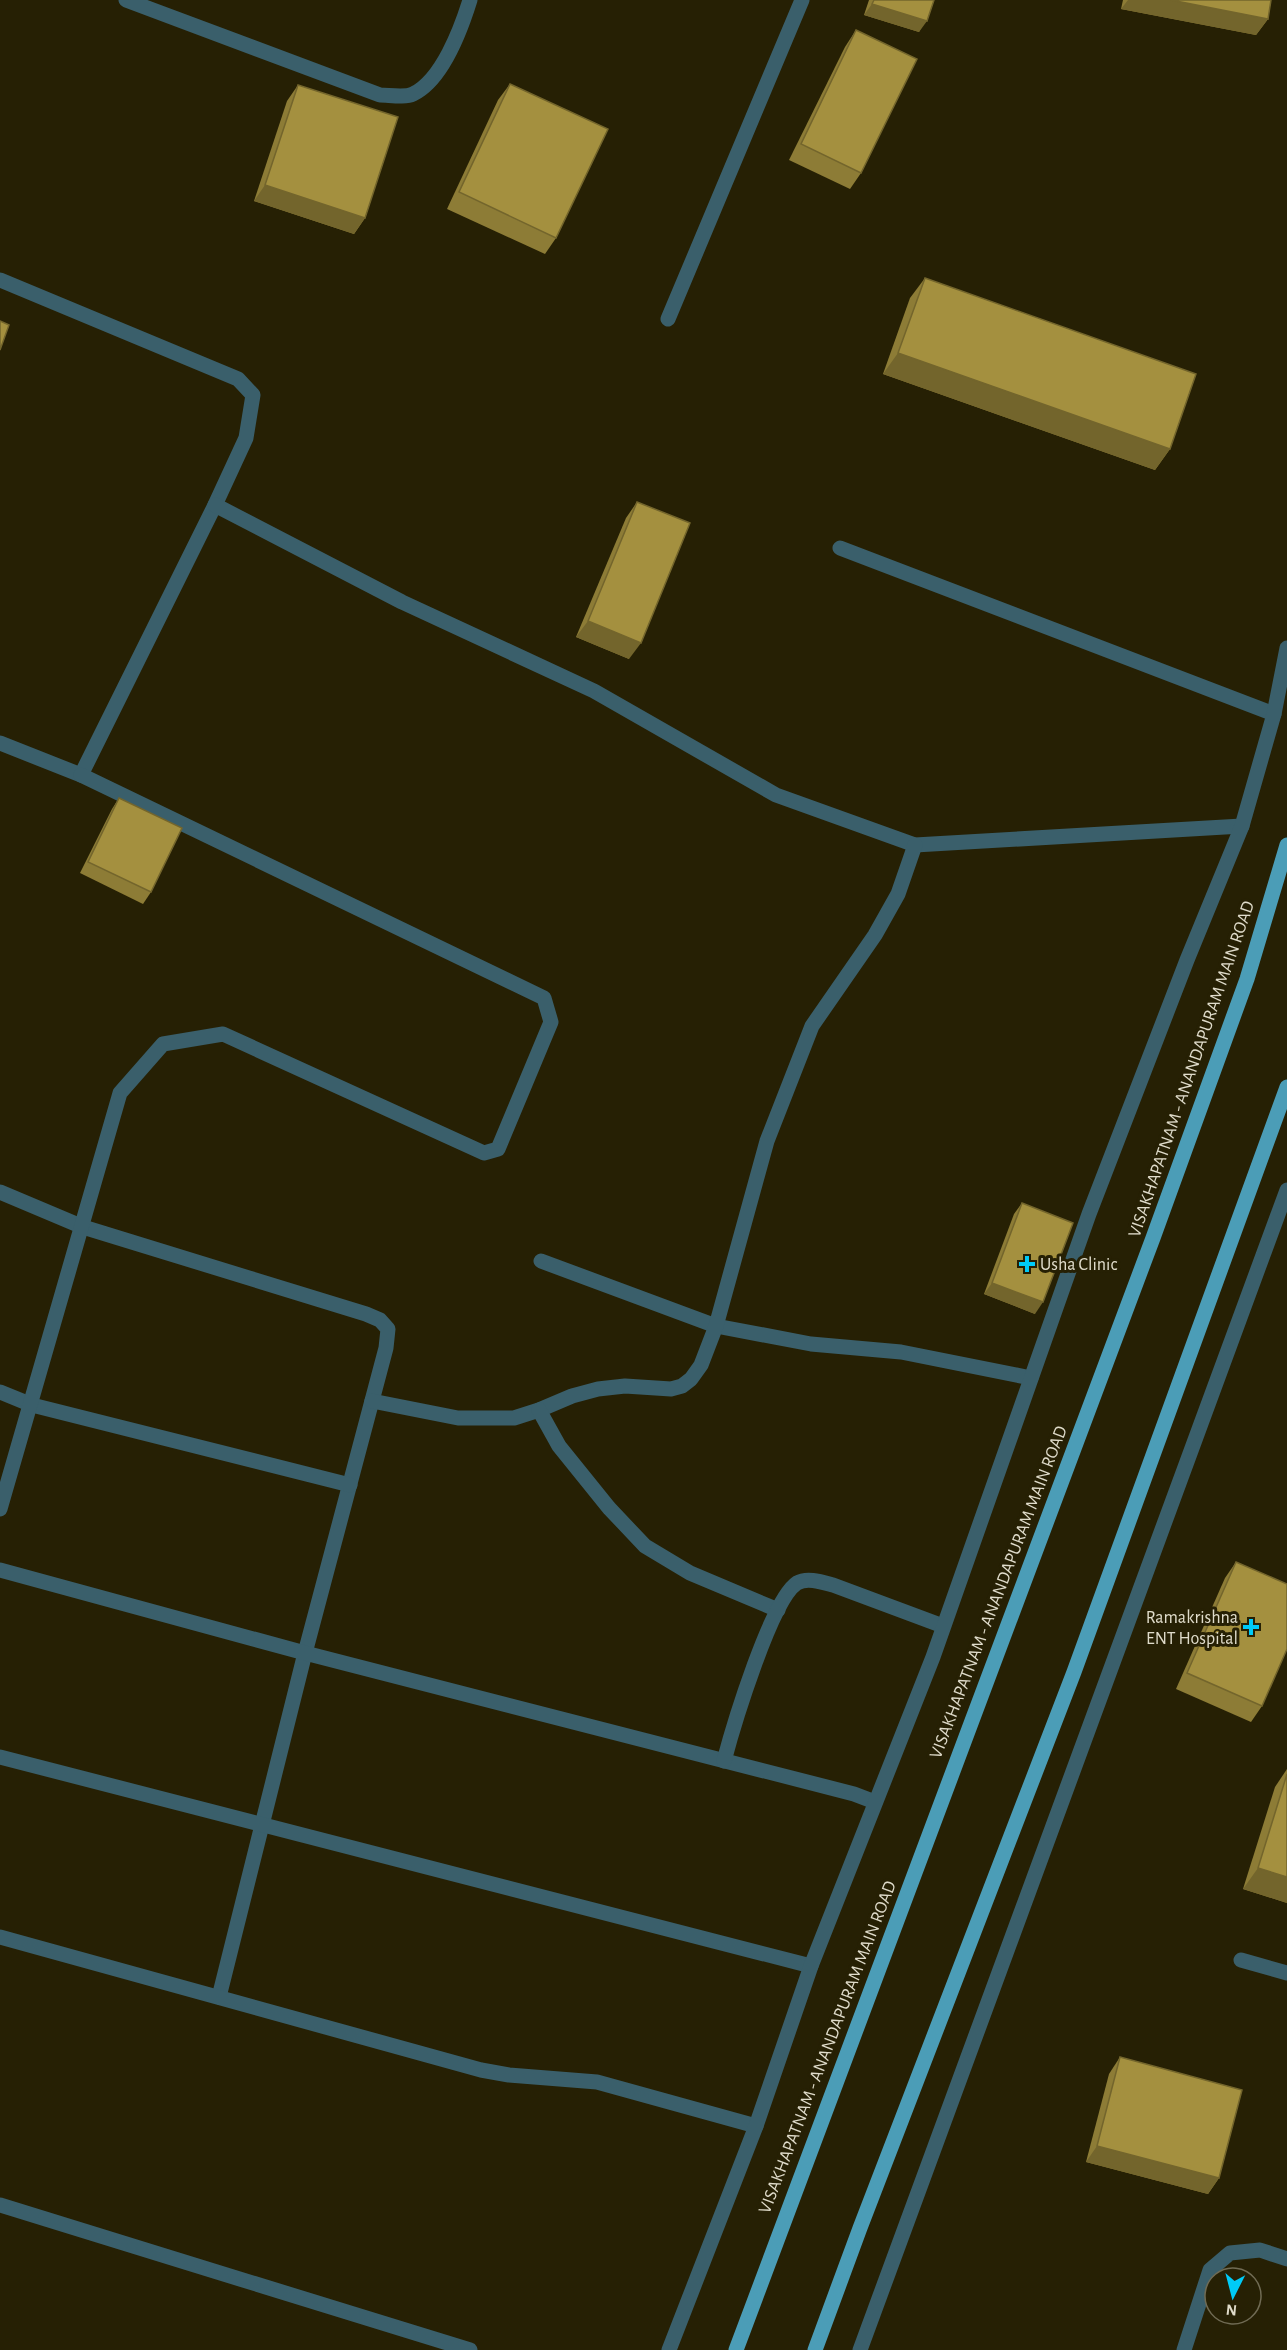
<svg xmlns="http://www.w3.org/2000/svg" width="1287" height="2350" font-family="'Alegreya Sans',sans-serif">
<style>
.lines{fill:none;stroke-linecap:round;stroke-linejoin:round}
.minor{stroke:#3a5f6b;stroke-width:15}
.major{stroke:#4b9db7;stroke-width:15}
.wall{fill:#8d7c36}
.shaded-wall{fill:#73652c}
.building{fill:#a4903f;stroke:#73652c;stroke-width:1.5}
.poi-dot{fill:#00cbf8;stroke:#262004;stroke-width:2}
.labels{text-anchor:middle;stroke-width:6;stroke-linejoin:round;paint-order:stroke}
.street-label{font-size:18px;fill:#e0dccb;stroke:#262004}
.poi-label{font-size:18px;fill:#e0dccb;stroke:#262004;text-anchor:start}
</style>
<rect width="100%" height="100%" fill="#262004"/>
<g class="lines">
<g class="minor">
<path d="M126 0 380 95C389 95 405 98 413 94 442 80 461 29 470 0"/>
<path d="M0 280 238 379 253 395 246 438 215 505 81 775 0 743"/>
<path d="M668 319 802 0"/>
<path d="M215 505 402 602 594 691 776 795 915 845 1242 826"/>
<path d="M840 548 1274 714"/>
<path d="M0 1192 83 1227 366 1314 380 1320 388 1329 386 1348 305 1653 219 1997"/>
<path d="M541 1261 716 1326 811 1344 901 1352 1031 1378"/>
<path d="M0 1392 32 1405 350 1485"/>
<path d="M372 1401 458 1418H514L539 1410 572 1396 598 1389 625 1386 671 1389 682 1386 691 1379 701 1365 716 1326 767 1141 812 1026 875 935 898 894 915 845"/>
<path d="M539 1410 559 1446 609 1508 645 1546 690 1573 778 1610"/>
<path d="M0 1509 120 1093 163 1044 223 1034 484 1153 498 1149 551 1022 544 998 81 775"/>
<path d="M0 1570 305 1653 854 1794 875 1802"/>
<path d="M0 1757 811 1966"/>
<path d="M724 1761C733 1727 771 1600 797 1583 807 1577 822 1582 833 1585L943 1626"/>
<path d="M0 1937 481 2070 509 2075 597 2082 756 2126"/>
<path d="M1241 1960 1287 1973"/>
<path d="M0 2205 470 2350"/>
<path d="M669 2350 756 2126 811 1966 933 1657 1089 1214 1187 960 1242 826 1274 714 1287 648"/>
<path d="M860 2350 1287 1190"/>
<path d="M1184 2350 1210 2270 1230 2253 1260 2250 1287 2259"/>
</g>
<g class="major">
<path d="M736 2350 1153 1238 1247 979 1287 845"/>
<path d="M815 2350 860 2228 1074 1672 1287 1087"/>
</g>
</g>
<g class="wall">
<path d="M869 0H934L919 32 864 15Z"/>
<path d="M1123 0H1271L1268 19 1256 35 1121 9Z"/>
<path d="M856 30 861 173 850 189 789 160 845 47Z"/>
<path d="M510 84 556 238 545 254 447 209 498 100Z"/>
<path d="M298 85 365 218 354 234 254 201 287 101Z"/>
<path d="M925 278 1170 449 1155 470 883 374 910 298Z"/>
<path d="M637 502 629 659 576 637 626 518Z"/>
<path d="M119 798 151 892 143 904 80 873 112 809Z"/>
<path d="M1022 1203 1035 1314 984 1294 1014 1214Z"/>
<path d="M1236 1562 1262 1706 1251 1722 1176 1689 1225 1578Z"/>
<path d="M1287 1769V1903L1243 1889 1275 1787Z"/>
<path d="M1120 2057 1219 2178 1208 2194 1086 2162 1109 2074Z"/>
</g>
<g class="shaded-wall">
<path d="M1128 0H1171L1268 19 1256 35 1121 9Z"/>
<path d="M872 4 927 21 919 32 864 15Z"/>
<path d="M265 185 365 218 354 234 254 201Z"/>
<path d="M898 353 1170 449 1155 470 883 374Z"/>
<path d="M588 621 641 643 629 659 576 637Z"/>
<path d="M992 1283 1043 1302 1035 1314 984 1294Z"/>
<path d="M1258 1868 1287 1877V1903L1243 1889Z"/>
<path d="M1097 2146 1219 2178 1208 2194 1086 2162Z"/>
</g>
<g class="building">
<path d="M874 0H934L927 21 872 4Z"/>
<path d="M1171 0H1271L1268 19Z"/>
<path d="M856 30 917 59 861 173 801 144Z"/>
<path d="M510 84 608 129 556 238 459 192Z"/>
<path d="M298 85 398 117 365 218 265 185Z"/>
<path d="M925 278 1196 374 1170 449 898 353Z"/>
<path d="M0 321 9 325 0 350Z"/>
<path d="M637 502 690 523 641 643 588 621Z"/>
<path d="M119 798 182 828 151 892 88 862Z"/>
<path d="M1022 1203 1073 1223 1043 1302 992 1283Z"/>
<path d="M1236 1562 1287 1584V1649L1262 1706 1187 1673Z"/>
<path d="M1287 1774V1877L1258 1868Z"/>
<path d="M1120 2057 1242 2090 1219 2178 1097 2146Z"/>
</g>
<g class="poi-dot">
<path d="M1024 1255h6v6h6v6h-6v6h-6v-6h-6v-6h6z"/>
<path d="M1248 1618h6v6h6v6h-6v6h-6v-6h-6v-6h6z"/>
</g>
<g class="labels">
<g class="street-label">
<text transform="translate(1191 1069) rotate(-71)" y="6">VISAKHAPATNAM - ANANDAPURAM MAIN ROAD</text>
<text transform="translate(998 1592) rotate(-69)" y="6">VISAKHAPATNAM - ANANDAPURAM MAIN ROAD</text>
<text transform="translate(827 2047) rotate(-69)" y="6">VISAKHAPATNAM - ANANDAPURAM MAIN ROAD</text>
</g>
<g class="poi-label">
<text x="1040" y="1270">Usha Clinic</text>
<text x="1238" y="1623" text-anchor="end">Ramakrishna<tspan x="1238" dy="21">ENT Hospital</tspan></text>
</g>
</g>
<g transform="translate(1233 2296) rotate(186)"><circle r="28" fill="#262004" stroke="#706b54" stroke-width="1.5"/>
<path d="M0-4.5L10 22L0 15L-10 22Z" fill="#00cbf8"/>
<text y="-9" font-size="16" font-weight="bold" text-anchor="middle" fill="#e0dccb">N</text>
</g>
</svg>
